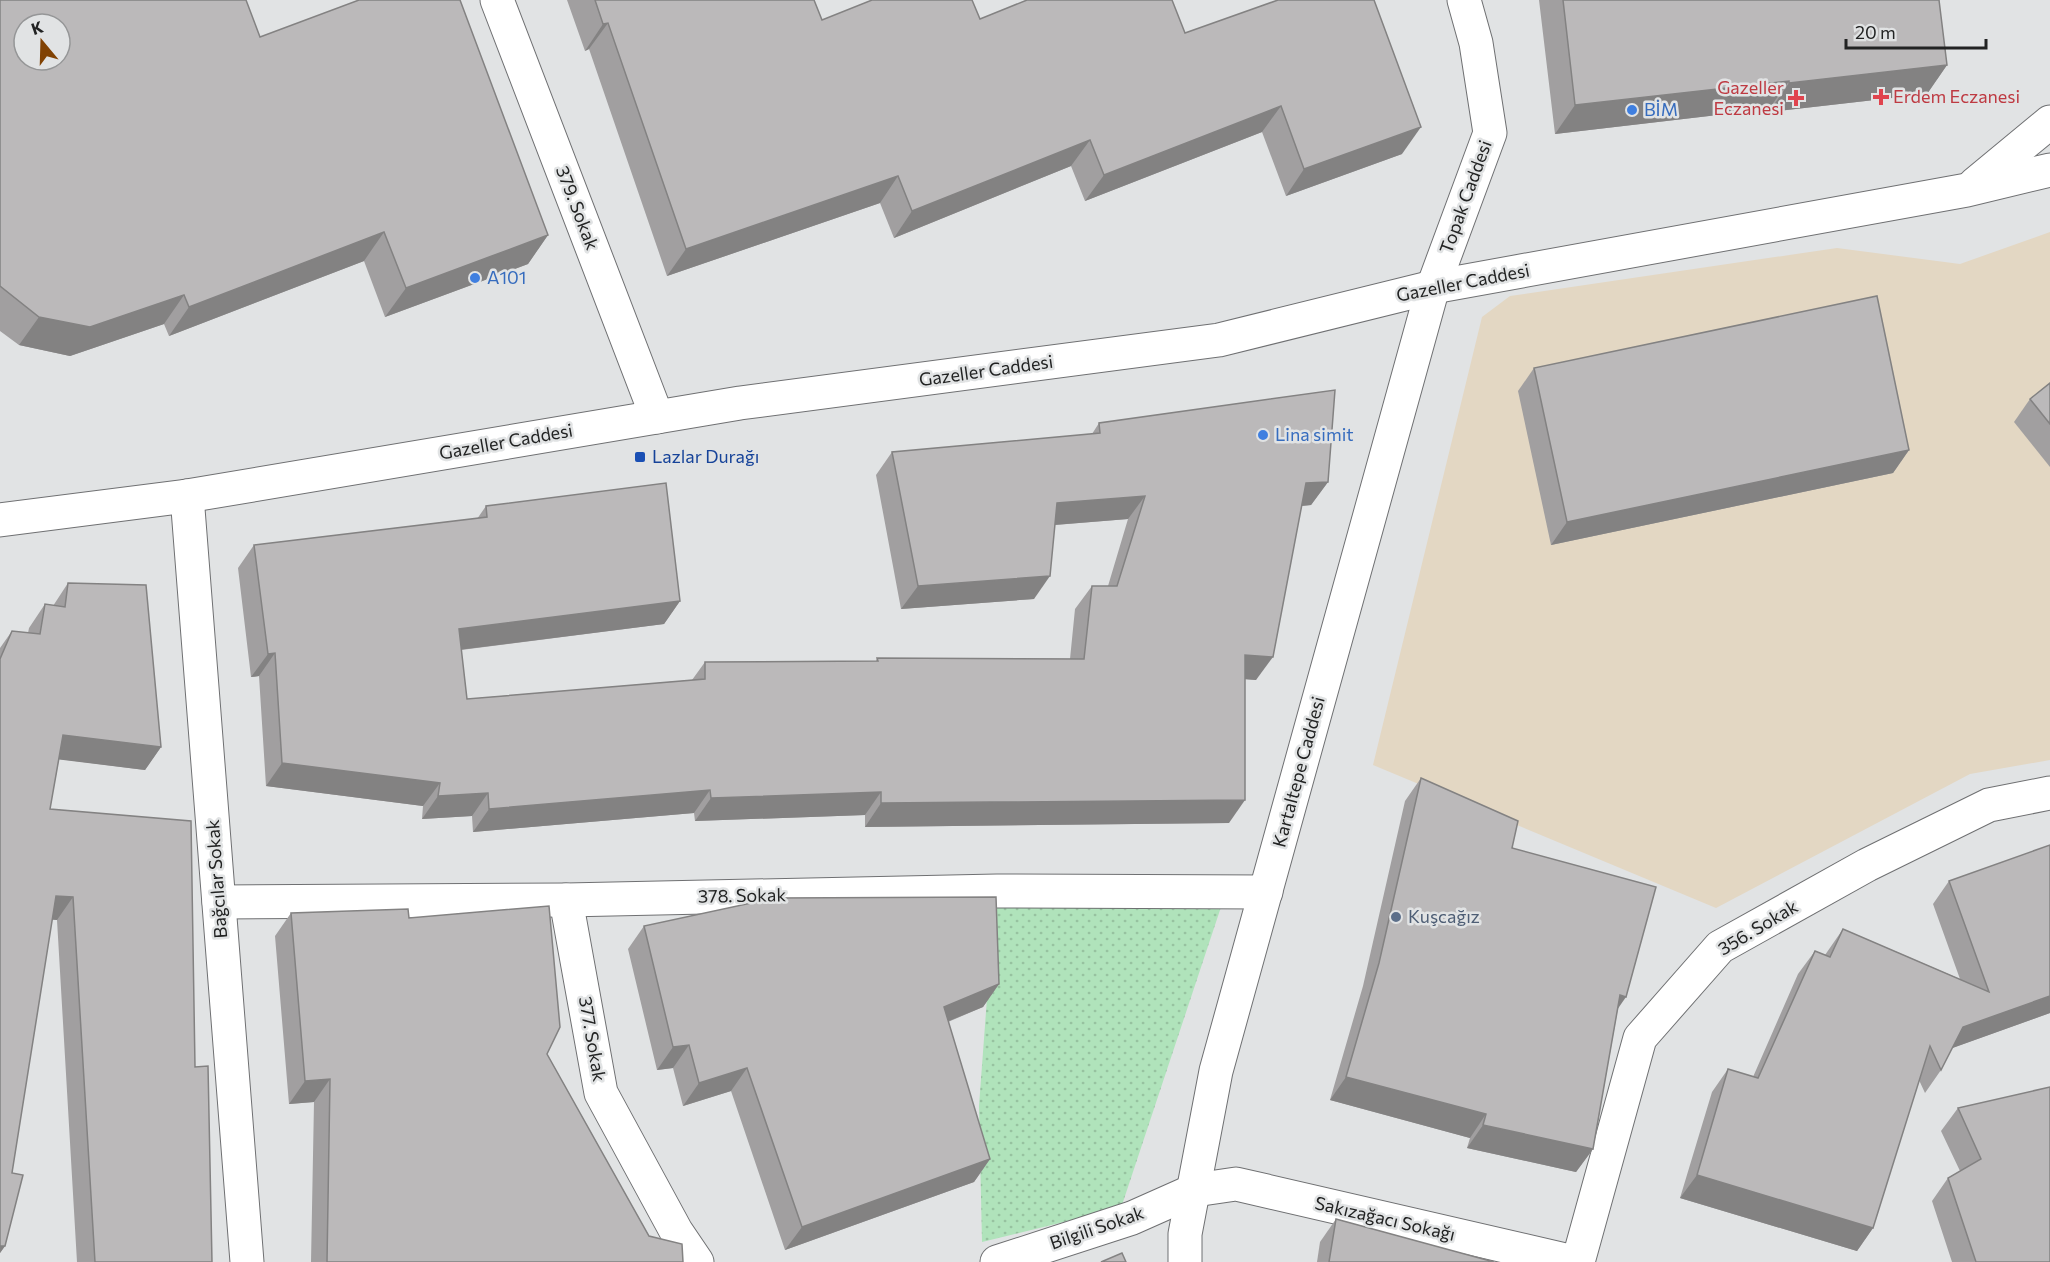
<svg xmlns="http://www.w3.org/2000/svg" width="2050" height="1262" font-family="Commissioner,sans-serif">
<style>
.education{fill:#e3d7c3}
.grass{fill:url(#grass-dots)}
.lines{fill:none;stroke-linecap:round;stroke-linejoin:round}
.minor-casing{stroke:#6f7072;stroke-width:35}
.major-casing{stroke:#6f7072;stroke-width:35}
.minor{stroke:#fff;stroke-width:33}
.major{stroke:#fff;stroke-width:33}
.wall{fill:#a19fa0}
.shaded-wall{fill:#838282}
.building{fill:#bbb9ba;stroke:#838282;stroke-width:1.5;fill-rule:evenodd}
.health-dot{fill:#e0444e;stroke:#e1e3e4;stroke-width:2}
.shop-dot{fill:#3f7fe0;stroke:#e1e3e4;stroke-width:2}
.transit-dot{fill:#1a4fb4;stroke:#e1e3e4;stroke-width:2}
.service-dot{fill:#5c6f8a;stroke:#e1e3e4;stroke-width:2}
.labels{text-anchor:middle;stroke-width:5;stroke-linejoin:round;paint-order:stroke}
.health-label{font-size:18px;fill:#be3a42;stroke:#e1e3e4;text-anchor:end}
.shop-label{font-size:18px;fill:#366cbe;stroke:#e1e3e4;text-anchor:start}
.street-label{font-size:18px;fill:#222323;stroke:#e1e3e4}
.transit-label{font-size:18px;fill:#164399;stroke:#e1e3e4;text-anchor:start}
.service-label{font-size:18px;fill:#4e5e75;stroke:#e1e3e4;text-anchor:start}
</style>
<defs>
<pattern id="grass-dots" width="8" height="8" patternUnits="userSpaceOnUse" patternTransform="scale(1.5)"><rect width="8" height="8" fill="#b0e3bb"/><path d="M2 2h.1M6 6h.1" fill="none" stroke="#97c2a0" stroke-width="1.8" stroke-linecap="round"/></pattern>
</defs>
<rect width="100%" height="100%" fill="#e1e3e4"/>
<path class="education" d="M2050 232V760L1970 774 1716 908 1373 765 1482 317 1510 296 1837 248 1960 264Z"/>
<path class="grass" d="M994 904H1222L1121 1208 982 1242 979 1106Z"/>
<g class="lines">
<defs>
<g id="minor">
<path d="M497 0 657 417"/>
<path d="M187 496 247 1262"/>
<path d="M566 900 601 1093 676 1231 697 1262"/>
<path d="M219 902 566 900 997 891 1266 892"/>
<path d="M997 1262 1132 1218 1195 1190 1236 1184 1574 1262"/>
<path d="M1185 1262V1234L1216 1071 1433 287 1490 133 1476 43 1464 0"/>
<path d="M1578 1262 1640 1038 1720 947 1867 865 1989 805 2050 793"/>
</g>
<g id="major">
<path d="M1975 184 2050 122"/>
<path d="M0 520 187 496 740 403 1219 340 1433 287 1967 190 2050 170"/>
</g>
</defs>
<use href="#minor" class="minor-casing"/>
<use href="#major" class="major-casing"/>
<use href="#minor" class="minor"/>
<use href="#major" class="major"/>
</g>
<g class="wall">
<path d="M0 0 260 37 548 235 528 264 385 317 364 261 169 336 164 324 70 356 19 345 0 331Z"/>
<path d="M567 0H814L822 20 980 19 1185 33 1402 154 1286 196 1262 132 1085 201 1071 166 894 238 880 203 667 276 589 49 585 51Z"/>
<path d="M1539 0H1939L1947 65 1927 94 1769 112V109L1555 134Z"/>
<path d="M1534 368 1909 450 1893 473 1551 545 1518 391Z"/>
<path d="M2050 383V467L2014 422 2030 399Z"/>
<path d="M1099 423 1328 482 1311 505 1302 506 1256 680 1245 679 1229 823 865 827V815L695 821 694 813 473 832 472 816 422 819 423 806 266 786 259 676 251 677 238 568 254 545 477 519 486 506 680 601 664 624 461 650 467 699 692 680 705 662 876 661 877 658 1070 659 1075 609 1092 586H1108L1128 519 1055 525 1034 599 901 609 876 475 892 452 1092 434Z"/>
<path d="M68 583 161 747 145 770 59 759 50 809 195 1067 212 1262H77L57 920 52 919 12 1173 5 1246 0 1253V648L12 631 28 633 29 628 45 604 53 606Z"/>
<path d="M1421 778 1512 848 1618 1008 1593 1149 1576 1172 1467 1148 1470 1138 1330 1100 1363 986 1405 801Z"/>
<path d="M1949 881 2050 1013 1952 1048 1941 1070 1925 1093 1919 1080 1873 1228 1857 1251 1680 1198 1712 1092 1728 1069 1753 1077 1798 974 1815 951 1825 955 1843 929 1960 979 1933 904Z"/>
<path d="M291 913 409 918 547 1054 649 1236 683 1262H311L314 1102 289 1104 275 936Z"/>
<path d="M644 926 999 984 983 1007 948 1022 990 1159 974 1182 785 1250 731 1091 683 1106 673 1068 657 1070 628 949Z"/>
<path d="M1958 1108 2050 1262H1952L1932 1201 1948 1178 1960 1171 1941 1131Z"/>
<path d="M1336 1219 1494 1262H1317L1320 1242Z"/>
</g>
<g class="shaded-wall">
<path d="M608 23 589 49 585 51 603 24Z"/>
<path d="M1947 65 1927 94 1769 112 1789 83Z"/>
<path d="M1789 81 1769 109 1555 134 1575 105Z"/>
<path d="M1281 106 1262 132 1085 201 1104 175Z"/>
<path d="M1421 127 1402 154 1286 196 1304 169Z"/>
<path d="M1090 140 1071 166 894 238 912 211Z"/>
<path d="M898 176 880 203 667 276 686 249Z"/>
<path d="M384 232 364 261 169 336 189 307Z"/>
<path d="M548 235 528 264 385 317 406 288Z"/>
<path d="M184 295 164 324 70 356 19 345 39 317Z"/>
<path d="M1909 450 1893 473 1551 545 1567 522Z"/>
<path d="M1328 482 1311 505 1290 507 1306 483Z"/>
<path d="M1145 496 1128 519 1041 526 1057 503Z"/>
<path d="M1050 576 1034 599 901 609 918 586Z"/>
<path d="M680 601 664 624 442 652 459 629Z"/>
<path d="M275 653 259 676 251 677 268 654Z"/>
<path d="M1245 655 1273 657 1256 680 1229 678Z"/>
<path d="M63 735 161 747 145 770 47 758Z"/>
<path d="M282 763 440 783 423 806 266 786Z"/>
<path d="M710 790 694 813 473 832 489 809Z"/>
<path d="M881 792 865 815 695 821 711 798Z"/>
<path d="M488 793 472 816 422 819 438 796Z"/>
<path d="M1245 800 1229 823 865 827 881 803Z"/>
<path d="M56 896 73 897 57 920 40 919Z"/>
<path d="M999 984 983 1007 927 1030 944 1007Z"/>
<path d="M1620 995 1626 997 1610 1020Z"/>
<path d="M2050 996V1013L1947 1050 1963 1027Z"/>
<path d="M689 1045 673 1068 657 1070 673 1047Z"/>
<path d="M747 1068 731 1091 683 1106 699 1083Z"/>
<path d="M1346 1077 1486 1114 1470 1138 1330 1100Z"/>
<path d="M330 1079 314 1102 289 1104 305 1081Z"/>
<path d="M1483 1125 1593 1149 1576 1172 1467 1148Z"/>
<path d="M990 1159 974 1182 785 1250 802 1227Z"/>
<path d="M1697 1175 1873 1228 1857 1251 1680 1198Z"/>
<path d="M0 1246H5L0 1253Z"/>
</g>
<g class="building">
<path d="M0 0H246L260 37 359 0H460L548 235 406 288 384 232 189 307 184 295 90 327 39 317 0 286ZM24 24H60V60H24Z"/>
<path d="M595 0H814L822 20 872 0H972L980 19 1027 0H1172L1185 33 1278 0H1374L1421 127 1304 169 1281 106 1104 175 1090 140 912 211 898 176 686 249 608 23 603 24Z"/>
<path d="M1563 0H1939L1947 65 1789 83V81L1575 105Z"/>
<path d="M1877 296 1909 450 1567 522 1534 368Z"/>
<path d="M2050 383V424L2030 399Z"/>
<path d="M1335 390 1328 482 1306 483 1273 657 1245 655V800L881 803V792L711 798 710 790 489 809 488 793 438 796 440 783 282 763 275 653 268 654 254 545 487 517 486 506 666 483 680 601 459 629 467 699 705 679V662L878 661 877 658 1084 659 1092 586H1117L1145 496 1057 503 1050 576 918 586 892 452 1100 433 1099 423Z"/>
<path d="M68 583 146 585 161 747 63 735 50 809 191 821 195 1067 208 1066 212 1262H95L73 897 56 896 12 1173 23 1175 5 1246H0V659L12 631 40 634 45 604 65 607Z"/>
<path d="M1421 778 1518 821 1512 848 1656 887 1626 997 1620 995 1593 1149 1483 1125 1486 1114 1346 1077 1379 963Z"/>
<path d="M2050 845V996L1963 1027 1941 1070 1930 1046 1873 1228 1697 1175 1728 1069 1758 1078 1815 951 1830 957 1843 929 1989 992 1949 881Z"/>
<path d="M996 897 999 984 944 1007 990 1159 802 1227 747 1068 699 1083 689 1045 673 1047 644 926 775 898Z"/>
<path d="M549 906 560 1027 547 1054 649 1236 682 1244 683 1262H327L330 1079 305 1081 291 913 408 909 409 918Z"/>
<path d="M2050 1087V1262H1976L1948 1178 1981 1159 1958 1108Z"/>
<path d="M1336 1219 1494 1262H1329Z"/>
<path d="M1122 1253 1126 1262H1101Z"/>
</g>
<g class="health-dot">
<path d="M1878 88h6v6h6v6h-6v6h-6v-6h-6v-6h6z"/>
<path d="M1793 89h6v6h6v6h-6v6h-6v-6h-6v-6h6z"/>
</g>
<g class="shop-dot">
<circle cx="1632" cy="110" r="6"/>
<circle cx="475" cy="278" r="6"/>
<circle cx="1263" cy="435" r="6"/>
</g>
<rect class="transit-dot" x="634" y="451" width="12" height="12" rx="3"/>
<circle class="service-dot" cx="1396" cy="917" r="6"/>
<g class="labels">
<g class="health-label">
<text x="1784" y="94">Gazeller<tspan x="1784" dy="21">Eczanesi</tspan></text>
<text x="1893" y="103" text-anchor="start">Erdem Eczanesi</text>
</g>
<g class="shop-label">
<text x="1644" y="116">BİM</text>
<text x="487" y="284">A101</text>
<text x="1275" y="441">Lina simit</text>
</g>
<g class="street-label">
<text transform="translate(1466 197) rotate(-70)" y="6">Topak Caddesi</text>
<text transform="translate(577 208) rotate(69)" y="6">379. Sokak</text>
<text transform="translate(1463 283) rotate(-11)" y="6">Gazeller Caddesi</text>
<text transform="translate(986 371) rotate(-8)" y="6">Gazeller Caddesi</text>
<text transform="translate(506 442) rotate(-10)" y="6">Gazeller Caddesi</text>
<text transform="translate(1299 772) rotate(-75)" y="6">Kartaltepe Caddesi</text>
<text transform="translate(217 879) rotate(-94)" y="6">Bağcılar Sokak</text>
<text transform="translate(742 896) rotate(-1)" y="6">378. Sokak</text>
<text transform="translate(1758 928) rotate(-31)" y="6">356. Sokak</text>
<text transform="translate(592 1039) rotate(80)" y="6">377. Sokak</text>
<text transform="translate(1385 1219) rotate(13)" y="6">Sakızağacı Sokağı</text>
<text transform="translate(1097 1228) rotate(-19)" y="6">Bilgili Sokak</text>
</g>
<g class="transit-label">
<text x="652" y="463">Lazlar Durağı</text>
</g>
<g class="service-label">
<text x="1408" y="923">Kuşcağız</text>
</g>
</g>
<g transform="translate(42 42) rotate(341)"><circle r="28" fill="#e1e3e4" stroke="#959697" stroke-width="1.5"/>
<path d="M0-4.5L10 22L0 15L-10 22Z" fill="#814203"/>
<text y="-9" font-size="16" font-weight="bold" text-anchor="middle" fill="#222323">K</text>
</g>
<path d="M1846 39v9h140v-9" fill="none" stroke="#222323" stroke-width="3"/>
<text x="1855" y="39" font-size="18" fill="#222323" stroke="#e1e3e4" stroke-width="4.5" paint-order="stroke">20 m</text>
</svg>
